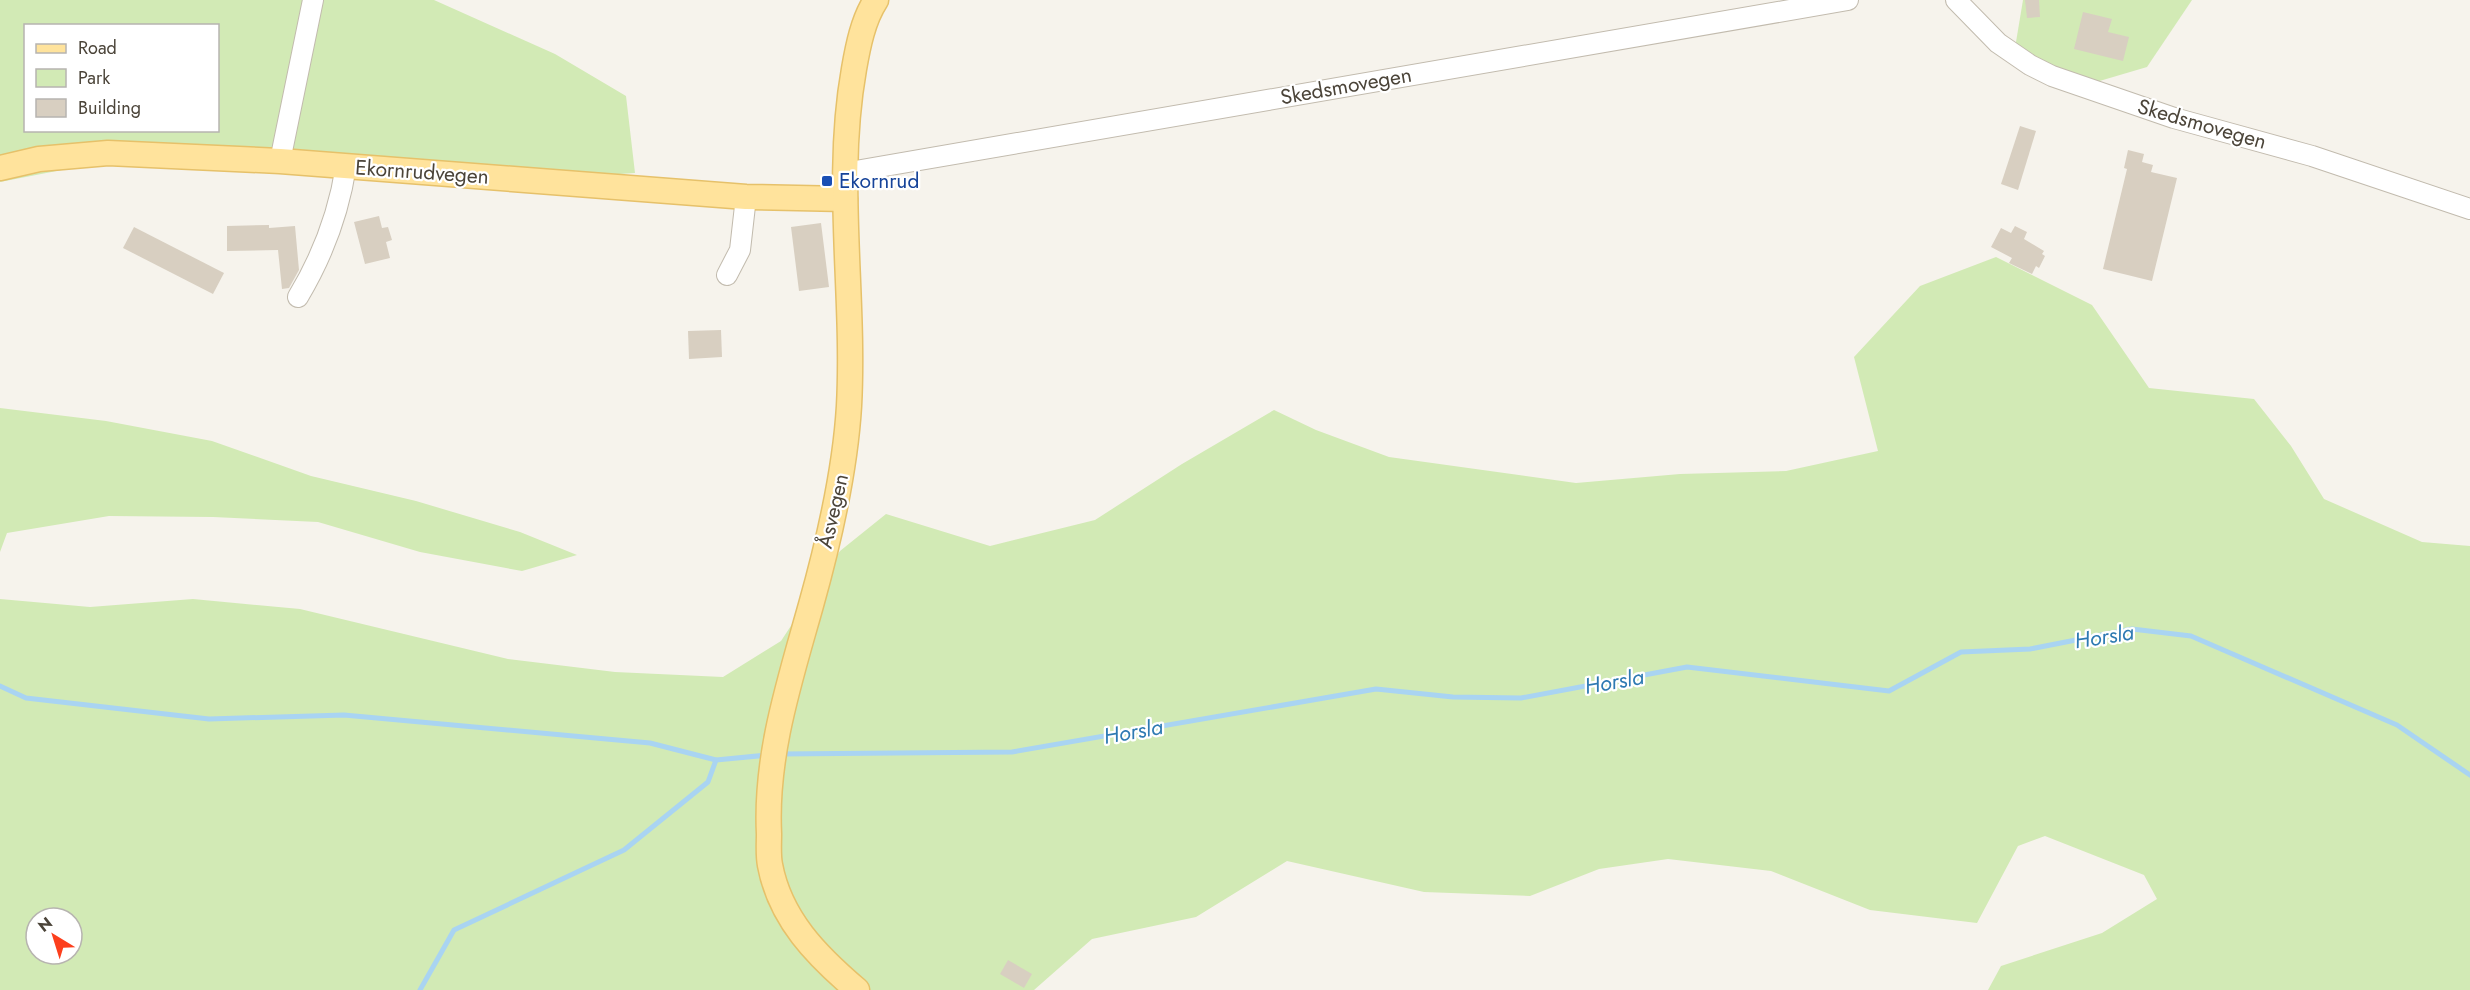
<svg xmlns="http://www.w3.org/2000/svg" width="2470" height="990" font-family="Jost,sans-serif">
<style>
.green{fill:#d2eab5;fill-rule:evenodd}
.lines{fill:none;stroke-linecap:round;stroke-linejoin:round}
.stream{stroke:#a9d4f2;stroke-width:5}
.building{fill:#d8cfc1}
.minor-casing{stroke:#c2bbae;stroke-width:22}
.major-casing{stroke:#e6c16a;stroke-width:27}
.minor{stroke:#fff;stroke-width:20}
.major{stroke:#ffe39c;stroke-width:24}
.transit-dot{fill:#1a4fb4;stroke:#fff;stroke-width:2}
.labels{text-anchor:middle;stroke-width:4.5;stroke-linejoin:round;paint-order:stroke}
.street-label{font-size:21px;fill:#4b4439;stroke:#fff}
.transit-label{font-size:21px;fill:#164399;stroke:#fff;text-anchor:start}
.water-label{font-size:22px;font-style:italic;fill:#2e7ab2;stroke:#fff}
</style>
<rect width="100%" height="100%" fill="#f6f3ec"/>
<g class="green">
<path d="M0 0H434L555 54 626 96 635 173 529 180 108 161 0 182ZM26 26H218V130H26Z"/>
<path d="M2023 0H2192L2147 67 2086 85 2015 48Z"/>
<path d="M1996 257 2092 305 2149 388 2254 399 2291 446 2324 499 2422 542 2470 546V990H1988L2001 966 2102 933 2157 899 2144 875 2045 836 2018 846 1977 923 1870 910 1771 871 1668 859 1599 869 1530 896 1424 892 1287 861 1196 917 1092 939 1034 990H0V599L90 607 193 599 300 609 508 659 615 672 723 677 781 641 840 551 886 514 990 546 1095 520 1182 464 1274 410 1316 430 1389 457 1576 483 1680 474 1786 471 1878 451 1854 357 1920 286ZM36 918H72V954H36Z"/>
<path d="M0 408 106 421 212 441 311 476 416 501 520 532 577 555 522 571 420 552 318 522 213 517 109 516 7 533 0 552Z"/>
</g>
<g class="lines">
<g class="stream">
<path d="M0 686 26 698 209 719 344 715 650 743 716 760 768 755"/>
<path d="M780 754 1012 752 1376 689 1453 697 1521 698 1687 667 1889 691 1961 652 2030 649 2132 629 2191 636 2397 725 2470 775"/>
<path d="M420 990 454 930 624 850 708 782 716 760"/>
</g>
</g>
<g class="building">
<path d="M2025 0H2039L2040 17 2027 18Z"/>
<path d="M2083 12 2112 19 2108 32 2129 37 2123 61 2074 49Z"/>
<path d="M2020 126 2036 131 2018 190 2001 184Z"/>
<path d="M2128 150 2144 154 2142 162 2153 165 2151 172 2177 178 2152 281 2103 269 2127 169 2124 168Z"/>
<path d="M379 216 382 228 388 227 392 240 386 242 390 258 365 264 354 222Z"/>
<path d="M821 223 829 287 799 291 791 227Z"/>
<path d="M269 225V228L295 226 299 270 289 288 282 289 278 250 227 251V226Z"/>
<path d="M2015 226 2027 232 2024 239 2044 251 2042 254 2045 256 2039 268 2036 266 2032 274 2009 263 2012 258 1991 247 2001 228 2011 233Z"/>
<path d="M134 227 224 273 213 294 123 248Z"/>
<path d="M721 330 722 357 689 359 688 331Z"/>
<path d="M1008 960 1032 974 1024 988 1000 974Z"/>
</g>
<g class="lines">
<defs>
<g id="minor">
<path d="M1956 0 1998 43 2030 65 2052 76 2174 118 2312 156 2470 209"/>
<path d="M280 161 313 0"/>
<path d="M844 173 1848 0"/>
<path d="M727 275 740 250 746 197"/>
<path d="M298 297C322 257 339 212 346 166"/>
</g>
<g id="major">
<path d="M0 168 39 159 108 153 280 161 746 197 845 199"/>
<path d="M857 990C817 956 780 919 770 865 768 855 769 844 769 834 765 755 790 680 811 605 829 541 845 473 849 406 855 294 834 181 854 69 858 46 863 20 876 0"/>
</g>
</defs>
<use href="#minor" class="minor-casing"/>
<use href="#major" class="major-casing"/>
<use href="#minor" class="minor"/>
<use href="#major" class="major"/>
</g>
<rect class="transit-dot" x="821" y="175" width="12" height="12" rx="3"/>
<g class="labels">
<g class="street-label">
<text transform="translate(1346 86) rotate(-10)" y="7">Skedsmovegen</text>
<text transform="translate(2202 124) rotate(16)" y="7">Skedsmovegen</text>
<text transform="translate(422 172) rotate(4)" y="7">Ekornrudvegen</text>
<text transform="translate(833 511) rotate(-77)" y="7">Åsvegen</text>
</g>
<g class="transit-label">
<text x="839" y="188">Ekornrud</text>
</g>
<g class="water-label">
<text transform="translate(2104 636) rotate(-9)" y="8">Horsla</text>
<text transform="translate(1614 681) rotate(-10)" y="8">Horsla</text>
<text transform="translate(1133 731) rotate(-10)" y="8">Horsla</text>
</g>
</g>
<rect x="24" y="24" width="195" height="108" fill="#ffffff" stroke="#b7b4b0" stroke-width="1.5"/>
<rect x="36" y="44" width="30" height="9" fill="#ffe39c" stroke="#b7b4b0" stroke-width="1.5"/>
<text x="78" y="54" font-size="18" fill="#4b4439">Road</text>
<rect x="36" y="69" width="30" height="18" fill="#d2eab5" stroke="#b7b4b0" stroke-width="1.5"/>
<text x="78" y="84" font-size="18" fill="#4b4439">Park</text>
<rect x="36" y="99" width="30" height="18" fill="#d8cfc1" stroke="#b7b4b0" stroke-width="1.5"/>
<text x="78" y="114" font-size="18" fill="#4b4439">Building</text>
<g transform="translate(54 936) rotate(322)"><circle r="28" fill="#ffffff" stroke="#b7b4b0" stroke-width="1.5"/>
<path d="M0-4.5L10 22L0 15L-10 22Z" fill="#fc3f1d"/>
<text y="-9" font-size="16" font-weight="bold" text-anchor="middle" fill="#4b4439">N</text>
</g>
</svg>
